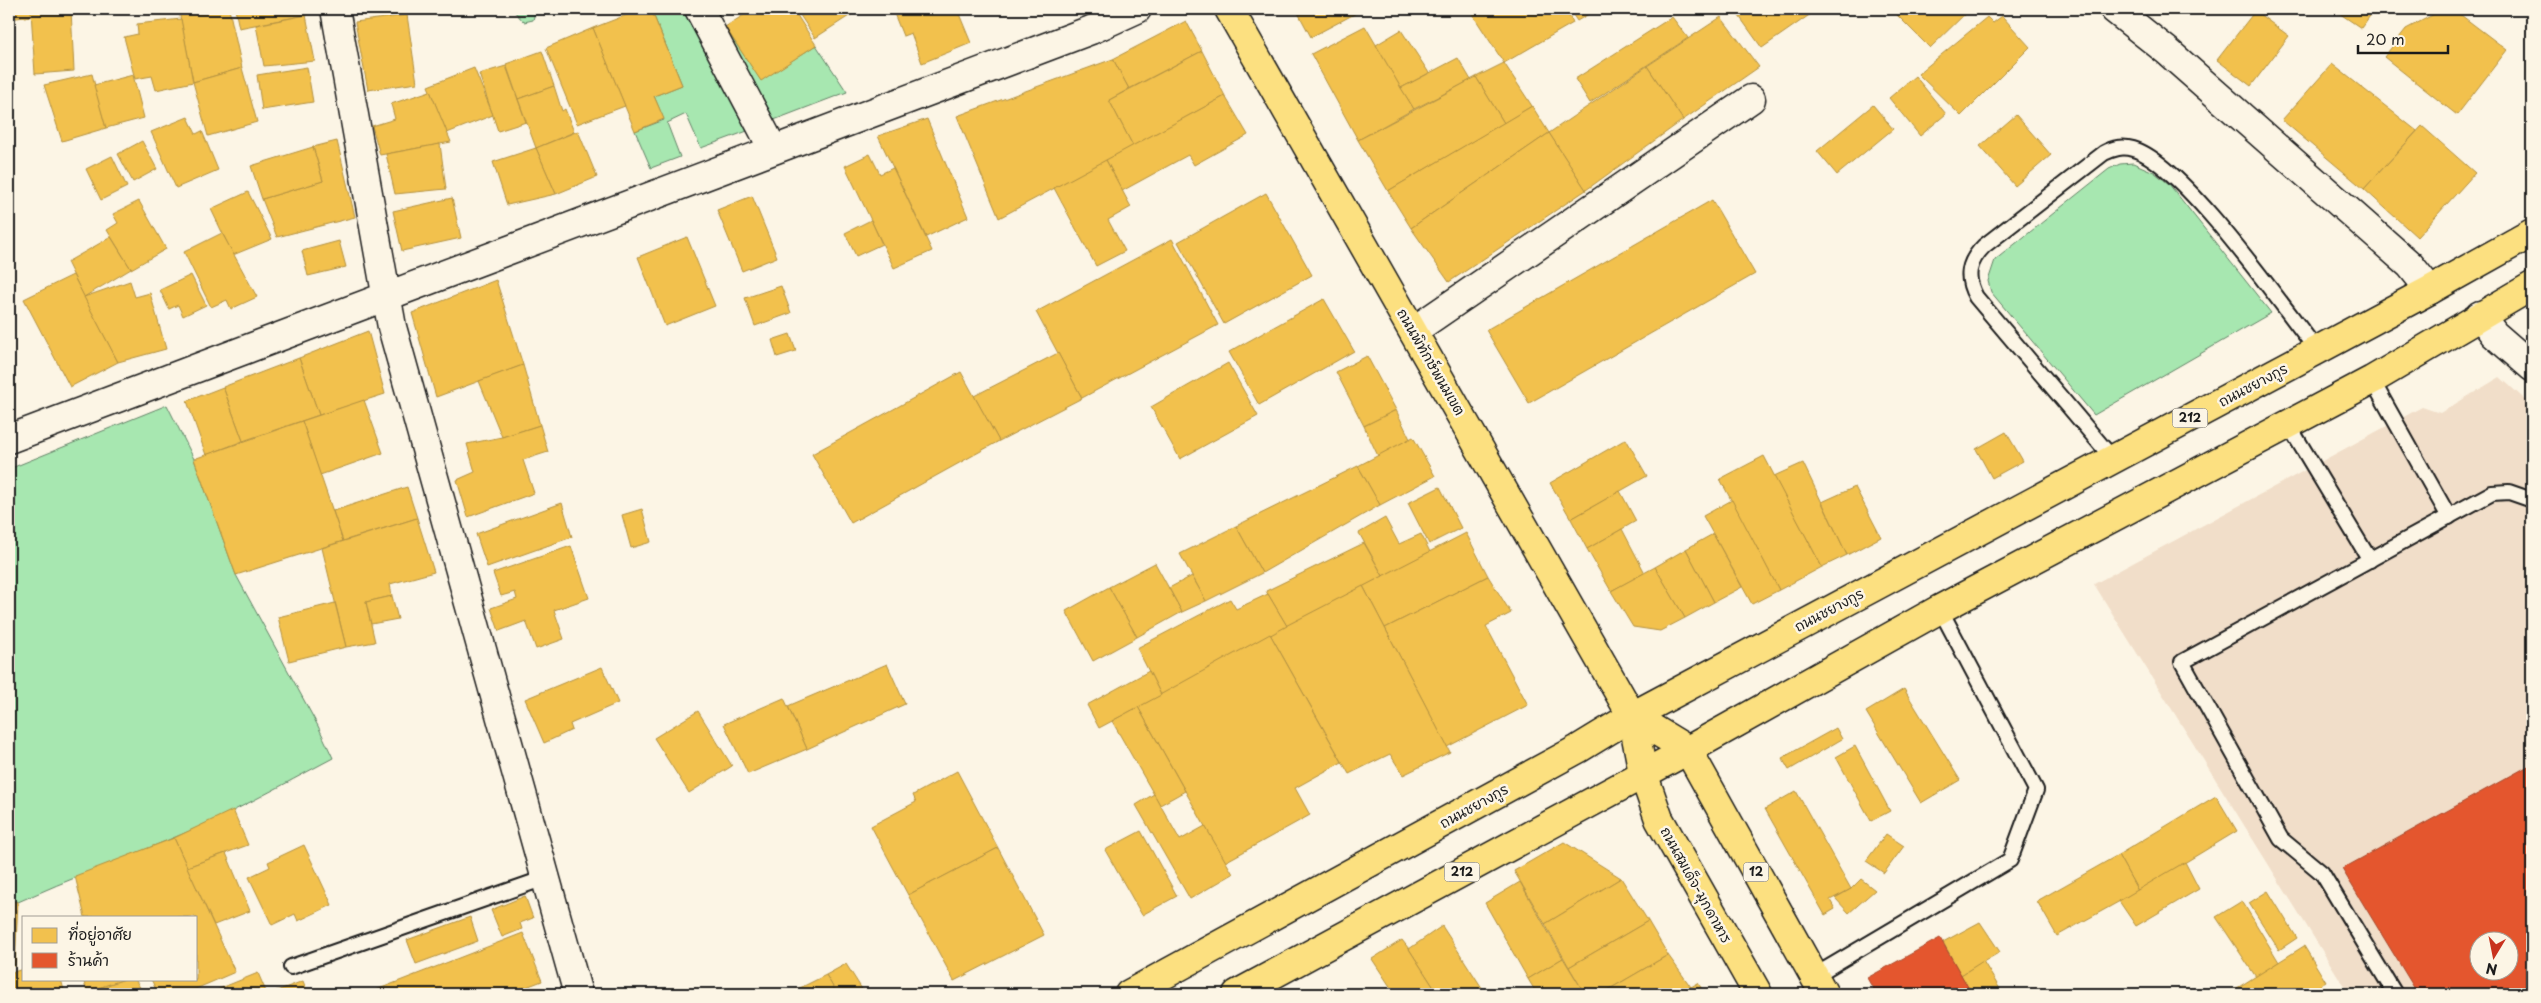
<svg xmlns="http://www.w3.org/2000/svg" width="2541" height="1003" font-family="'Playpen Sans','Playpen Sans Thai',sans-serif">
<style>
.built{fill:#f1dec9;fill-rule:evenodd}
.green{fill:#a7e7b0;stroke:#628266}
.homes{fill:#f2c14e;stroke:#b2903f}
.shops{fill:#e4572e;stroke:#a84529;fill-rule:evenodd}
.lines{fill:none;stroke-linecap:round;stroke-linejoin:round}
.lane-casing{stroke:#1c1c1c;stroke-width:18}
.street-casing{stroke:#1c1c1c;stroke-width:31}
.primary-casing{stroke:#1c1c1c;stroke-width:31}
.lane{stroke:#fcf5e5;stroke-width:14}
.street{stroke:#fcf5e5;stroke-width:28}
.primary{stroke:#fce080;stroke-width:28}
.labels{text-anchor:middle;stroke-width:5;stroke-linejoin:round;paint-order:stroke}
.shield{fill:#fcf5e5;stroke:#5f5d58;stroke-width:1}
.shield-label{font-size:12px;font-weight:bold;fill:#1c1c1c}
.street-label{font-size:14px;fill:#1c1c1c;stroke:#fcf5e5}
</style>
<rect width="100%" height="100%" fill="#fcf5e5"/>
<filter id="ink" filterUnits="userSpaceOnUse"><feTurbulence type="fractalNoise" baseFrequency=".02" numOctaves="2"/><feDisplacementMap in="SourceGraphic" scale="10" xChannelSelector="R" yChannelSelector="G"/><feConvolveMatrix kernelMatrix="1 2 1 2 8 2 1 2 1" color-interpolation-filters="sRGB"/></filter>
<g filter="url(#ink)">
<path class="built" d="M2500 377 2532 406V994H2349L2094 584 2422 407 2440 413ZM2478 940H2508V970H2478Z"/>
<g class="green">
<path d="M512 9H536L533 20 524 22Z"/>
<path d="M585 9H622L617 12 590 14Z"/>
<path d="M651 9H687L750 130 701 148 686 114 667 123 680 157 651 168 635 131 664 120 654 96 682 85Z"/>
<path d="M723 27H725L761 80 816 45 847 92 774 120Z"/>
<path d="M2133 163 2154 172 2169 184 2271 313 2094 415 1991 292 1988 281 1995 260 2109 169 2120 164Z"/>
<path d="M167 405 194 459 236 575 318 726 333 758C280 786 228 816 173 838 121 860 69 879 18 902L9 901V469Z"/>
</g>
<g class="homes">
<path d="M9 9H31L32 16 9 19Z"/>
<path d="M71 9 74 71 35 74 31 11Z"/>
<path d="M194 9H229L242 68 193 82 179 11Z"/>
<path d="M235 9H310L311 14 239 28Z"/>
<path d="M642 9H651L682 85 654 96 664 119 635 131 593 28Z"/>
<path d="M753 9H793L816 45 761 81 725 27Z"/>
<path d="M796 9H860L815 38Z"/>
<path d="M899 9H957L971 43 922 63 911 33 903 36 893 11Z"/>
<path d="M1296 9H1364L1311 37Z"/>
<path d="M1469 9H1565L1573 23 1504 63Z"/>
<path d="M1569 9H1597L1577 21Z"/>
<path d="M1734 9H1818L1762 48Z"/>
<path d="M1896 9H1970L1930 48 1893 11Z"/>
<path d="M2333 9H2375L2361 28Z"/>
<path d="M2444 9H2453L2507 50 2457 115 2384 57 2406 29Z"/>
<path d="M2255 11 2289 36 2251 86 2217 60Z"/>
<path d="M306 15 315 61 264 66 256 25Z"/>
<path d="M407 15 417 83 368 90 355 22Z"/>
<path d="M2002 16 2030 47 1961 116 1918 74 1987 17 1993 23Z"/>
<path d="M1672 17 1688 38 1590 103 1575 79Z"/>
<path d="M1721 17 1759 67 1683 120 1647 66Z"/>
<path d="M181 19 193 82 156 90 152 76 135 79 124 37 138 34 137 24Z"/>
<path d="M1186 21 1202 51 1129 89 1113 59Z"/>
<path d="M1365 26 1414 109 1358 140 1311 54Z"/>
<path d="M593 28 625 106 577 124 546 48Z"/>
<path d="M1401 30 1429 73 1401 88 1376 45Z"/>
<path d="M542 51 554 86 518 99 506 64Z"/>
<path d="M1202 51 1225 96 1133 146 1109 100Z"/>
<path d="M1458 58 1471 80 1414 109 1401 88Z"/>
<path d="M1113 59 1129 89 1109 100 1133 146 999 218 957 116Z"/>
<path d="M1504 63 1532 106 1504 123 1476 77Z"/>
<path d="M2332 64 2417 131 2364 189 2282 120Z"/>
<path d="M506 66 526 122 498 131 479 74Z"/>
<path d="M1647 66 1683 120 1586 190 1549 133Z"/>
<path d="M307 67 313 102 262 110 257 75Z"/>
<path d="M242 68 257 122 208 136 193 82Z"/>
<path d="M474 68 493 115 447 133 428 86Z"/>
<path d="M92 74 106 128 62 141 44 85Z"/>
<path d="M133 75 144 118 106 128 94 85Z"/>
<path d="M1915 76 1946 114 1920 136 1889 98Z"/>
<path d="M1476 77 1504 123 1388 191 1358 140Z"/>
<path d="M554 86 562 111 565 109 574 132 536 148 518 99Z"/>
<path d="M430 91 451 142 380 155 372 126 395 119 391 104Z"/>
<path d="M1225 96 1248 135 1194 165 1188 155 1122 191 1106 160Z"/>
<path d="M1873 105 1893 129 1837 175 1817 151Z"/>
<path d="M1532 106 1549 133 1411 228 1388 191Z"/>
<path d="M2016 115 2051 155 2015 186 1980 146Z"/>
<path d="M188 117 196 134 202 131 218 170 176 188 151 132Z"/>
<path d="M927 119 968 217 926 237 878 136Z"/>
<path d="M2422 126 2475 173 2417 237 2364 189Z"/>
<path d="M578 131 597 177 556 194 536 148Z"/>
<path d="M1549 133 1586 190 1449 282 1411 228Z"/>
<path d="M142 141 157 169 133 182 118 154Z"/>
<path d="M337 141 355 217 277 237 262 199 323 181 313 147Z"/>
<path d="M440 144 446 189 395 194 386 154Z"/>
<path d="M313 147 323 181 262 199 251 166Z"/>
<path d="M536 148 556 194 507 205 493 162Z"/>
<path d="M870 154 880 174 893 168 932 251 894 268 845 166Z"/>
<path d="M112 156 127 187 101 200 86 169Z"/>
<path d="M1106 160 1131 207 1108 220 1125 251 1096 266 1054 188Z"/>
<path d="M248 192 272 239 233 255 211 209Z"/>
<path d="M1266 193 1312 275 1224 324 1178 242Z"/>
<path d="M752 196 777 257 742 271 717 210Z"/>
<path d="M452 198 461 238 402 251 393 211Z"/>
<path d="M1712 200 1755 274 1529 403 1486 330Z"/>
<path d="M139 201 166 249 131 269 107 230 118 223 113 214Z"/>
<path d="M871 220 882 244 856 256 845 233Z"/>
<path d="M222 233 257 297 231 309 227 300 211 307 184 252Z"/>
<path d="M111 237 131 269 84 297 67 262Z"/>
<path d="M687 237 715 306 665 326 638 257Z"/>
<path d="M1172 239 1218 325 1082 398 1036 312Z"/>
<path d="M339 241 346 267 308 276 302 251Z"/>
<path d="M73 275 118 362 70 387 24 299Z"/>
<path d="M191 275 206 305 183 316 178 305 169 309 160 290Z"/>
<path d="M496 280 523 365 436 397 412 313Z"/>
<path d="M130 281 135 297 150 293 166 349 118 362 84 297Z"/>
<path d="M781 286 791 313 755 326 745 298Z"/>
<path d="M1324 299 1354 351 1259 405 1229 352Z"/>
<path d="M368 331 385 394 319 415 299 358Z"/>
<path d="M790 334 796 351 777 357 772 340Z"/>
<path d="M1058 353 1082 398 999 441 974 396Z"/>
<path d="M1367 356 1396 410 1364 426 1336 372Z"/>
<path d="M299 358 319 415 243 441 223 387Z"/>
<path d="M1228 363 1258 416 1180 459 1151 407Z"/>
<path d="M523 365 540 425 502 437 479 381Z"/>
<path d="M961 372 999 441 851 523 812 454Z"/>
<path d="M223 387 243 441 206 455 187 401Z"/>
<path d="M364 400 383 453 320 475 302 421Z"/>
<path d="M1396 410 1410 439 1378 456 1364 426Z"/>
<path d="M302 421 343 541 236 575 194 459Z"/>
<path d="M540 425 548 452 523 460 534 493 468 517 457 480 475 472 467 444 502 437Z"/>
<path d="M2006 432 2023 461 1992 478 1976 449Z"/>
<path d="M1413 437 1435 476 1380 505 1358 466Z"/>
<path d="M1626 439 1647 476 1571 519 1550 483Z"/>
<path d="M1764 456 1822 567 1779 590 1720 479Z"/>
<path d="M1803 463 1847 555 1822 567 1774 476Z"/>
<path d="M1358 466 1380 505 1262 573 1236 526Z"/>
<path d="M407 487 417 518 343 541 333 511Z"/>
<path d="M1440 487 1461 528 1429 544 1408 503Z"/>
<path d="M1855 487 1881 537 1847 555 1822 502Z"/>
<path d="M1620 491 1636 521 1587 549 1571 519Z"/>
<path d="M1732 500 1779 590 1752 604 1703 516Z"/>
<path d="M562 503 572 537 487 567 476 534Z"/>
<path d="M642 509 651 542 631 548 622 515Z"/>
<path d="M417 518 434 572 390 584 392 596 366 602 375 642 346 647 322 548Z"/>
<path d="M1385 518 1399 544 1421 534 1430 552 1383 576 1359 533Z"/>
<path d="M1236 526 1262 573 1206 601 1180 554Z"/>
<path d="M1622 529 1645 573 1611 591 1587 549Z"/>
<path d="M1466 533 1488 576 1385 628 1363 586Z"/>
<path d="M1713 534 1742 587 1714 602 1686 549Z"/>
<path d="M1364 543 1383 576 1287 626 1266 591Z"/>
<path d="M571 546 589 598 554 610 564 639 536 649 526 621 499 631 491 608 517 599 515 592 501 596 493 573Z"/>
<path d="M1686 549 1714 602 1685 618 1655 567Z"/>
<path d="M1155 563 1182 612 1137 637 1109 587Z"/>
<path d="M1655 567 1685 618 1660 631 1633 627 1611 591Z"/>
<path d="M1192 576 1206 601 1182 612 1169 588Z"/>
<path d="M1488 576 1511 613 1486 626 1528 705 1447 747 1385 628Z"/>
<path d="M1363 586 1450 752 1403 775 1390 754 1349 774 1270 634Z"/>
<path d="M1109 587 1137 637 1093 661 1066 611Z"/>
<path d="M1268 594 1287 626 1161 695 1137 648 1230 599 1236 609Z"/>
<path d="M392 596 398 619 371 624 366 602Z"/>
<path d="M335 603 346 647 289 661 278 617Z"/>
<path d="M1270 634 1342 762 1295 788 1310 815 1225 862 1138 707Z"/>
<path d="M887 664 905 704 807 749 788 706Z"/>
<path d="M602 667 618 703 570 724 572 730 544 743 525 699Z"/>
<path d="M1149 671 1161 695 1099 728 1087 705Z"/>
<path d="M1904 689 1960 780 1921 803 1866 712Z"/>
<path d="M784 698 807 749 748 774 724 724Z"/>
<path d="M1138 707 1185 791 1160 805 1112 721Z"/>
<path d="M698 711 732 766 689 793 654 738Z"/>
<path d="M1836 728 1842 739 1789 770 1782 758Z"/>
<path d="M1855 746 1890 811 1871 821 1836 757Z"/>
<path d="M957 771 998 848 908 895 871 826 916 802 913 795Z"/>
<path d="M1796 791 1851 889 1830 900 1835 909 1825 915 1765 809Z"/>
<path d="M1154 794 1180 840 1205 826 1233 874 1190 899 1136 805Z"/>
<path d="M2216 796 2237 831 2138 891 2118 855Z"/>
<path d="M233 810 248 845 187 867 174 838Z"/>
<path d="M1141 831 1177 896 1142 915 1105 850Z"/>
<path d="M1886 834 1904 846 1884 873 1866 861Z"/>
<path d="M174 838 235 972 184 994H158L151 979H196V917H85L75 876Z"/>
<path d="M1564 842 1621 878 1545 924 1514 871Z"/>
<path d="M304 845 332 905 298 921 295 914 272 925 249 877 270 867 268 862Z"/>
<path d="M998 848 1044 935 954 981 908 895Z"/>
<path d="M226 853 250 911 214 925 187 867Z"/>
<path d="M2118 855 2138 891 2057 936 2037 901Z"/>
<path d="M2185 862 2199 889 2136 926 2119 901Z"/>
<path d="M1621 878 1648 921 1569 967 1545 924Z"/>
<path d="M1861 879 1875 890 1849 913 1835 898 1851 889Z"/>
<path d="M1520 882 1563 958 1528 979 1485 903Z"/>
<path d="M2268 891 2297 938 2279 950 2249 903Z"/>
<path d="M525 896 533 918 520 923 522 929 502 937 491 910Z"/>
<path d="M9 901 18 902 15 966H9Z"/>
<path d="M2242 901 2279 962 2256 977 2216 917Z"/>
<path d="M470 917 478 941 416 964 407 940Z"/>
<path d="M1648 921 1668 955 1601 994H1585L1569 967Z"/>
<path d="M1980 922 2000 952 1961 975 1943 942Z"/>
<path d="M1442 926 1486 994H1438L1409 949Z"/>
<path d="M523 933 542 981 508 994H366Z"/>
<path d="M1402 940 1409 949 1438 994H1395L1372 959Z"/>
<path d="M2304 946 2326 982 2306 994H2236L2234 990Z"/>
<path d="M1668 955 1691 987 1681 994H1601Z"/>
<path d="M1563 958 1585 994H1537L1528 979Z"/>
<path d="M1983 961 2003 994H1972L1961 975Z"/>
<path d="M846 964 865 994H837L826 975Z"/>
<path d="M24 969V979H61L65 994H9V973Z"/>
<path d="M258 973 267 994H230L226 986Z"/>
<path d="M826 975 837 994H788Z"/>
<path d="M83 979H125L87 992Z"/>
<path d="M125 979H135L143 993 156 989 158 994H88L87 992Z"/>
<path d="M303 981 308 994H269Z"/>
<path d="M1698 983 1705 994H1681L1691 987Z"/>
<path d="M226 986 230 994H208Z"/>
</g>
<g class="shops">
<path d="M2532 764V994H2418L2342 869ZM2478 940H2508V970H2478Z"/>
<path d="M1940 938 1972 994H1876L1867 978Z"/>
</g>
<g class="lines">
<defs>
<g id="lane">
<path d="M2372 380 2449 517"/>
<path d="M2288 424 2370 560"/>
<path d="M2113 459 1976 297C1965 277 1968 262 1984 246L2104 153C2114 148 2122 146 2133 149 2182 162 2282 306 2317 350"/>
<path d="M291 967 545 878"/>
<path d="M1814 976 2010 860 2036 790 1940 609"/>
<path d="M2395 994 2322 873 2281 839 2182 662 2492 493 2509 492 2532 500"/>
</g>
<g id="street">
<path d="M335 9 392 327 578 994"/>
<path d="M699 9 773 149"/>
<path d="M2114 9 2167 51 2410 265 2430 290"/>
<path d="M2480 315 2494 334 2532 367"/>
<path d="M1413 331 1751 99"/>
<path d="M9 439 1091 30 1137 9"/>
</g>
<g id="primary">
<path d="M1229 9 1632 716 1643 773 1659 819 1758 994"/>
<path d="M1632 716 1688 750 1824 994"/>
<path d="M1129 994 1578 749 1632 716 2430 290 2532 233"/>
<path d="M1237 994 1688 750 1940 609 2372 380 2532 286"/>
</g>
</defs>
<use href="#lane" class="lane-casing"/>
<use href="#street" class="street-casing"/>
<use href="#primary" class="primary-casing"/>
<use href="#lane" class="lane"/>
<use href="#street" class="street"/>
<use href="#primary" class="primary"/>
</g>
</g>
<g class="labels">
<g class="shield">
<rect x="2172.5" y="408.5" width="35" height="19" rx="4"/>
<rect x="1444.5" y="862.5" width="35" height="19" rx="4"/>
<rect x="1743.5" y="862.5" width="25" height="19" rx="4"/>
</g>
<g class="shield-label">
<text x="2190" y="422">212</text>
<text x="1462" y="876">212</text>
<text x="1756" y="876">12</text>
</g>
<g class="street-label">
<text transform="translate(1431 362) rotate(60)" y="5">ถนนพิทักษ์พนมเขต</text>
<text transform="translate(2253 385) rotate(-28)" y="5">ถนนชยางกูร</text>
<text transform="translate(1829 610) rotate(-28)" y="5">ถนนชยางกูร</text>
<text transform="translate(1474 806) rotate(-29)" y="5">ถนนชยางกูร</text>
<text transform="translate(1696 885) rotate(61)" y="5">ถนนสมเด็จ-มุกดาหาร</text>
</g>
</g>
<rect width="2541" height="1003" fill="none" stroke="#fcf5e5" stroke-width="30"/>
<rect x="15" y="15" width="2511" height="973" fill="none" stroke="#1c1c1c" stroke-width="2" filter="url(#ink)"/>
<rect x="22" y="916" width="175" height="65" fill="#fcf5e5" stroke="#a29e95"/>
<rect x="32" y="928" width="25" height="15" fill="#f2c14e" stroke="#a29e95"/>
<text x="68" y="940" font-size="15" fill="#1c1c1c">ที่อยู่อาศัย</text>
<rect x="32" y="953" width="25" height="15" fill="#e4572e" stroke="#a29e95"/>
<text x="68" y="966" font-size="15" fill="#1c1c1c">ร้านค้า</text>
<g transform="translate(2494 956) rotate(190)"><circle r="24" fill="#fcf5e5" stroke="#a29e95"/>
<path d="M0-4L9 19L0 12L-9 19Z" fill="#c8321e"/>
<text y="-8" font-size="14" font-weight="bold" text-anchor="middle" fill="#1c1c1c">N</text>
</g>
<path d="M2358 45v8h90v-8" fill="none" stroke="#1c1c1c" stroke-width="2.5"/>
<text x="2366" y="45" font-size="15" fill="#1c1c1c" stroke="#fcf5e5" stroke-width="4" paint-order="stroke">20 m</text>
</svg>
